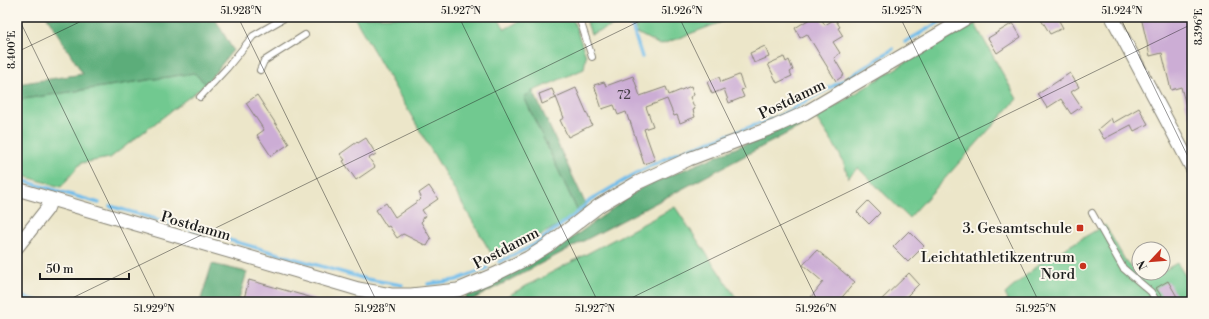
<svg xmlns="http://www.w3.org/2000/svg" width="1209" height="319" font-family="'Libre Bodoni',serif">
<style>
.green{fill:#71c990;stroke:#467256}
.forest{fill:#5cad7a;stroke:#3c644b}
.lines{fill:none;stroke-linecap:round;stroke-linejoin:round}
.stream{stroke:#71bdeb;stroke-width:3.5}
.building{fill:#ccadd5}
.lane-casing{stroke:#848172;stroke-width:8}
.street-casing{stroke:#848172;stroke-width:15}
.lane{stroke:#fff;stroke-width:6}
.street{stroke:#fff;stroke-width:13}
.ticks{fill:none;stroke:#1c1c1c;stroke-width:1;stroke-opacity:0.45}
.poi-dot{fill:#c8321e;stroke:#fbf7ec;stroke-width:1.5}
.labels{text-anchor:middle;stroke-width:4;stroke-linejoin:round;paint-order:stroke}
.number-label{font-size:13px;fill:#48404a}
.street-label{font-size:15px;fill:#1c1c1c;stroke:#fbf7ec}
.poi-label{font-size:15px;fill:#1c1c1c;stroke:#fbf7ec;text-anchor:end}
.neatline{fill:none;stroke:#1c1c1c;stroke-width:1.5}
.ticks-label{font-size:10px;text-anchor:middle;fill:#1c1c1c}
</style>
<rect width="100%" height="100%" fill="#fbf7ec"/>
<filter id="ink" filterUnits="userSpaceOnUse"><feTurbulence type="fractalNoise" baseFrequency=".025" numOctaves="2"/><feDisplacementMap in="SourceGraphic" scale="8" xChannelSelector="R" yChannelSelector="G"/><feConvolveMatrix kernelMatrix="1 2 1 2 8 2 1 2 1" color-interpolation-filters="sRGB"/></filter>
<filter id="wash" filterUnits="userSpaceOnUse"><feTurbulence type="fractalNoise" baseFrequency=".012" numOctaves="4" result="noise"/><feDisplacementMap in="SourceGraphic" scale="16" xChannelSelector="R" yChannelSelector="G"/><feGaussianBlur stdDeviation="0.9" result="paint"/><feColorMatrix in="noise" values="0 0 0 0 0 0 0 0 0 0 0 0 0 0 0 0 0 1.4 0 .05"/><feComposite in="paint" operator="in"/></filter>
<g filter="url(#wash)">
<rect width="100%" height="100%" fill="#ece6c9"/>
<g class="green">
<path d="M354 17H497L505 29 527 17H572L586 56 584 69 533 91 524 97 579 214 495 260Z"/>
<path d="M585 17H625L627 21 591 34Z"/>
<path d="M632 17H735L660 45 637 33Z"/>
<path d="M975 24 1017 99 909 218 858 168 848 178C845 157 827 135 816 118L911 59Z"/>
<path d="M194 73 206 84 110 158 81 163 61 187 17 174V100Z"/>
<path d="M675 207 739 302H496Z"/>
<path d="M1105 225 1126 262 1134 269 1139 268V273H1163V271L1177 263 1192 286V302H1005L1008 300 1005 294 1040 263Z"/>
</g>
<g class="forest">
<path d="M47 17H214L233 50 206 84 194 73 17 100V84L83 74Z"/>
<path d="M533 91 587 207 579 214 524 97Z"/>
<path d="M802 120 807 123 468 302H465L467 292 553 252 641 188Z"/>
<path d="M212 264 247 272 238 302H200Z"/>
</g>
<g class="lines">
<g class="stream">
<path d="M629 17 642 57"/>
<path d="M905 42 948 17"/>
<path d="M17 179 99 203"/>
<path d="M110 206 366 279 402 285"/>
<path d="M499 262 534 245 577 213 589 201 640 171 675 154 778 117 856 73 893 49"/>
<path d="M428 284 456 280 487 268"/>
<path d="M17 295 41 302"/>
</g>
</g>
<g id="blocks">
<g class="building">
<path d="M813 17H820L825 25 835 19 840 27 838 28 843 36 833 42 840 53 834 58 844 75 836 81 807 34 800 38 795 28Z"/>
<path d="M1040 17H1057L1063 28 1050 34Z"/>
<path d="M1141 17H1192V117H1189L1181 87 1171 90 1162 53 1150 56Z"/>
<path d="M1013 23 1021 37 997 53 988 38Z"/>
<path d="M765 46 769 57 754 63 750 53Z"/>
<path d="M784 57 786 62 789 60 793 70 790 72 792 76 777 83 768 64Z"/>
<path d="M1070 73 1079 87 1071 92 1081 107 1071 114 1061 99 1047 108 1038 94Z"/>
<path d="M739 75 744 89 741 90 744 97 729 103 724 89 712 94 707 82 719 77 721 82Z"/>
<path d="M633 76 640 96 666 87 669 95 691 86 694 95 690 97 695 109 693 110 695 117 680 123 677 115 674 116 667 99 646 107 653 126 644 129 655 160 644 164 630 121H629L626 112 618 115 614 105 602 109 594 85 604 82 606 86Z"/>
<path d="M576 88 592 125 568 137 560 120 564 118 556 97Z"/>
<path d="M552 89 556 98 542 104 539 94Z"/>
<path d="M257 95 289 144 271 156 257 135 264 130 246 103Z"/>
<path d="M1139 108 1148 124 1134 131 1131 125 1104 139 1098 129 1111 118 1113 123Z"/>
<path d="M366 138 376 154 369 158 375 167 356 180 343 161 345 160 340 154 357 142 358 143Z"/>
<path d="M429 186 438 199 422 210 426 216 422 218 423 220 421 222 431 239 427 246 403 234 397 238 389 226 387 227 376 210 386 203 395 217 421 199 420 198 421 197 419 193Z"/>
<path d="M868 201 880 213 869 224 857 212Z"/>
<path d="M909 231 924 246 908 262 893 247Z"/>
<path d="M817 250 855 282 838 302H817L811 297 823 282 803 265Z"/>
<path d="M909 273 919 284 901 302H879Z"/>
<path d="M249 280 316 299V302H243Z"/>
<path d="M1168 281 1180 302H1165L1156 288Z"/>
</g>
</g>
</g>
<g filter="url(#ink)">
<use href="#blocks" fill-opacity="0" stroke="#848172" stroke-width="1"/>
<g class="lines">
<defs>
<g id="lane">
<path d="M579 17 592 57"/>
<path d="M260 70 264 61 305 35"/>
<path d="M200 97 227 68 253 36 286 17"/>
<path d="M1092 213 1123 268 1151 292 1157 302"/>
</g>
<g id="street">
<path d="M1112 17 1192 168"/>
<path d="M17 189 358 289 391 295H411L458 290 496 274 528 258 547 246 600 205 637 183 689 159 776 126 805 113 968 17"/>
<path d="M17 247 47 209 51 199"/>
</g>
</defs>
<use href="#lane" class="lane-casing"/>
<use href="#street" class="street-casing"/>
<use href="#lane" class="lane"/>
<use href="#street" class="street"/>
</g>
</g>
<path class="ticks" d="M18 17 157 302M238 17 377 302M459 17 598 302M679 17 818 302M900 17 1039 302M1120 17 1192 165M17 52 90 17M64 302 648 17M623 302 1192 24M1182 302 1192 297"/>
<g class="poi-dot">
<rect x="1076" y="224" width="8" height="8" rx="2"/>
<circle cx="1083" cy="266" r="4"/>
</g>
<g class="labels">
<g class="number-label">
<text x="624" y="99">72</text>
</g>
<g class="street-label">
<text transform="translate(792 99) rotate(-26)" y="5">Postdamm</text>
<text transform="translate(196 226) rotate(16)" y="5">Postdamm</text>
<text transform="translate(506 248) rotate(-28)" y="5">Postdamm</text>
</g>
<g class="poi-label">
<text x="1072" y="233">3. Gesamtschule</text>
<text x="1075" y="262">Leichtathletikzentrum<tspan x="1075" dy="17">Nord</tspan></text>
</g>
</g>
<rect width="1209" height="319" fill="none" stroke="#fbf7ec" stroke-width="44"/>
<g transform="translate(1151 261) rotate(244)"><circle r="19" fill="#fbf7ec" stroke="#a29f99"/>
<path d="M0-3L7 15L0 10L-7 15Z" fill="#c8321e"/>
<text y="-6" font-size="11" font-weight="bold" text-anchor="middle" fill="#1c1c1c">N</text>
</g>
<path d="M40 273v6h89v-6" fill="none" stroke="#1c1c1c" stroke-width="2"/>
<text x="46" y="273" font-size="12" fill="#1c1c1c" stroke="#fbf7ec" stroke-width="3" paint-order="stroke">50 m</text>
<rect x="22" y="22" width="1165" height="275" class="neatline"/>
<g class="ticks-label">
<text x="241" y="14">51.928°N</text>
<text x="461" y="14">51.927°N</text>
<text x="682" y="14">51.926°N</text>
<text x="902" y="14">51.925°N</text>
<text x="1122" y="14">51.924°N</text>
<text transform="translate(1198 27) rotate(-90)" y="4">8.396°E</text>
<text transform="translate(11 50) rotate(-90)" y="4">8.400°E</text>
<text x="154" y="312">51.929°N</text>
<text x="375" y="312">51.928°N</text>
<text x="595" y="312">51.927°N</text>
<text x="816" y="312">51.926°N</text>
<text x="1036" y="312">51.925°N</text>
</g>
</svg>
